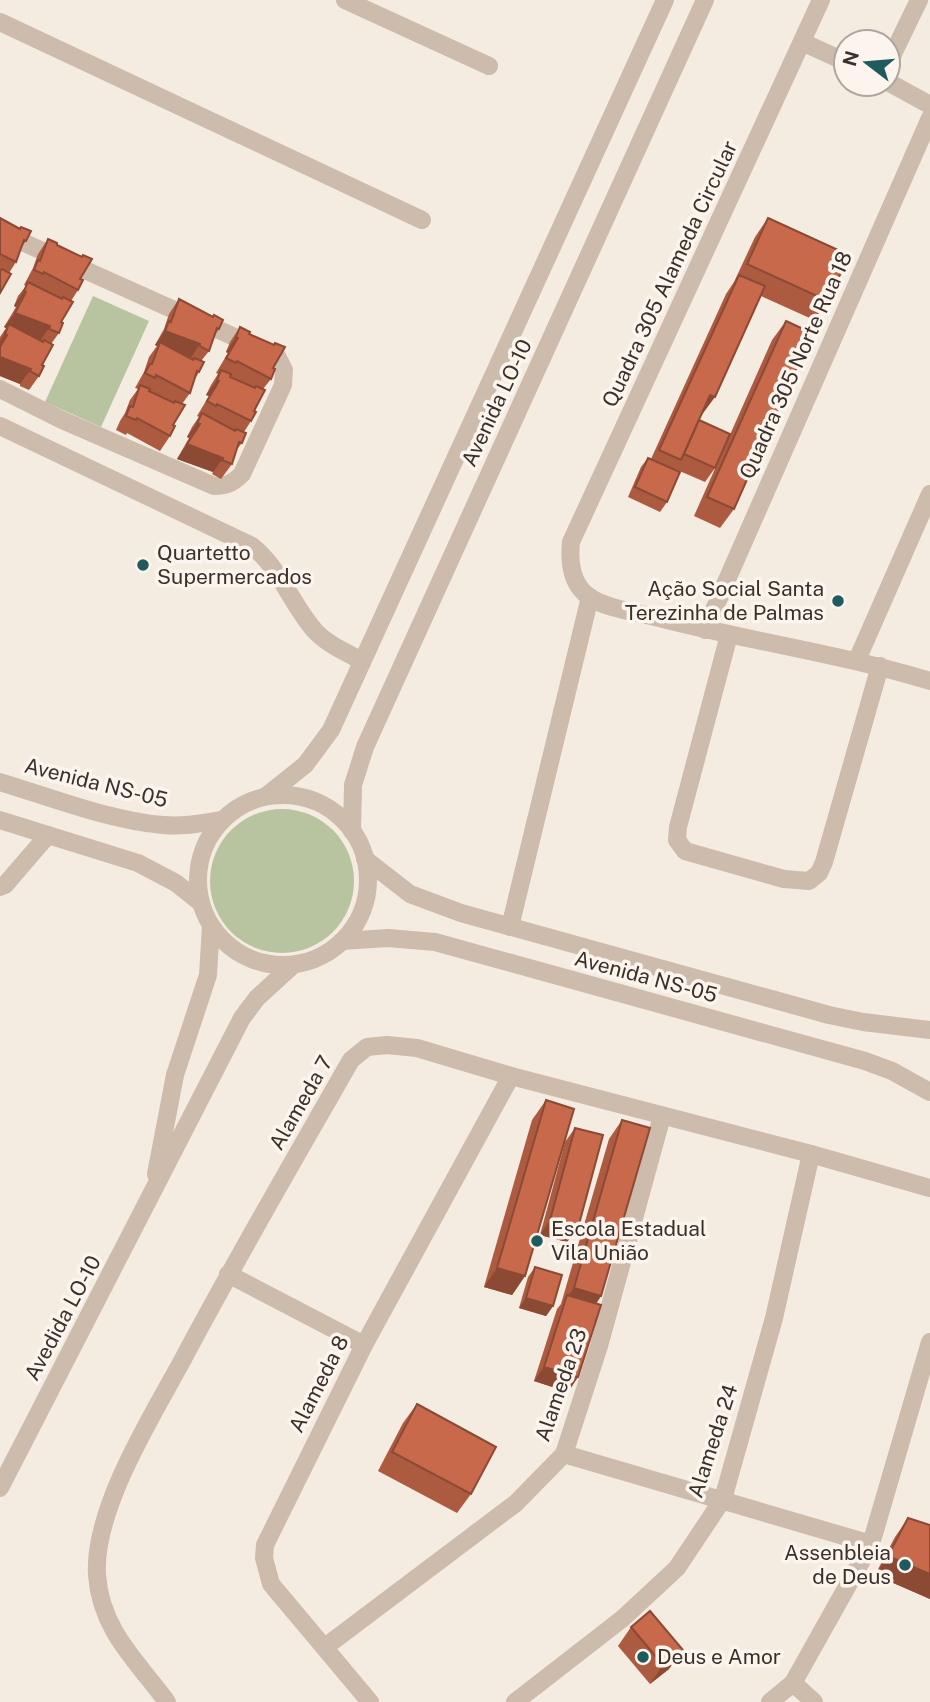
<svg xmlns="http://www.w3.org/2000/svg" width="930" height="1702" font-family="'Public Sans',sans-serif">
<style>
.green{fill:#b8c4a0}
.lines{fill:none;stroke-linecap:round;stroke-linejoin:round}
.minor{stroke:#cdbbac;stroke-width:18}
.wall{fill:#ac5a40}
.shaded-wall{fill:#8c4a34}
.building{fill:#c8694b;stroke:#8c4a34;stroke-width:2}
.poi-dot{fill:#1f5a5e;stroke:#fbf5ee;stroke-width:2.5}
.labels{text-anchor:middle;stroke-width:7;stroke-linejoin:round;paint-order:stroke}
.street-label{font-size:21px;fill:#3b302b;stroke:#fbf5ee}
.poi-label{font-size:21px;fill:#3b302b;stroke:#fbf5ee;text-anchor:start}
</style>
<rect width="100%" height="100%" fill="#f4ebe1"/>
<g class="green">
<path d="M93 296 149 321 101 427 45 402Z"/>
<circle cx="282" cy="881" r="72"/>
</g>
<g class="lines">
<g class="minor">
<path d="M345 0 489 66"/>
<path d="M821 0 571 542C569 561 571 583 588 596 603 608 639 613 659 618 749 641 841 654 930 681"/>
<path d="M0 22 422 220"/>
<path d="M802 42 846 62"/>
<path d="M888 64 919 0"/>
<path d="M888 82 930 105"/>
<path d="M0 232 277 356 284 370 283 385 242 474C233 483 227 486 214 486L62 420 0 389"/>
<path d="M0 426 252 546C280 568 292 605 315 631 328 645 346 652 362 661"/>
<path d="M705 630 930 118"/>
<path d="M729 635 678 827 677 840 685 851 784 879 809 881 819 873 824 862 880 666"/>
<path d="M857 660 930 494"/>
<path d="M0 782C50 797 111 821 163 825 183 827 203 823 222 820"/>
<circle cx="283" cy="880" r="85"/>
<path d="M266 796 305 765 331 730 665 0"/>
<path d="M0 820 138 863 176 883 201 903"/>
<path d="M352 831 353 785 365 747 705 0"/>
<path d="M365 859 410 894 461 913 829 1015 863 1022 930 1030"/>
<path d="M0 887 5 885 48 835"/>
<path d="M510 927 590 597"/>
<path d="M342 941 388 938 435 942 865 1061 892 1071 930 1092"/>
<path d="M156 1174 175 1075 208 975 211 926"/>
<path d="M228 1274 364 1345"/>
<path d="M564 1454 871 1544"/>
<path d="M0 1488 242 1018 257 998 293 965"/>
<path d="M325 1647 516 1503 564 1454 599 1346 662 1116"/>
<path d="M793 1683 814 1702"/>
<path d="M167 1702C136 1660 101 1630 97 1575 93 1510 151 1418 182 1361 236 1259 294 1160 351 1060L367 1047 387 1045 417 1048 511 1076 811 1154 930 1188"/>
<path d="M370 1702 271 1584 264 1558 265 1545 364 1345 511 1076"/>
<path d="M515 1702 622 1619 677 1568 723 1499 774 1318 811 1154"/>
<path d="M770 1702 793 1683 871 1544 930 1342"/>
</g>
</g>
<g class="wall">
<path d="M0 218 26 241 21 248 16 262 9 273 0 293Z"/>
<path d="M768 218 828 301 814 320 761 296 699 420 715 468 705 482 675 469 667 502 660 512 628 497 641 467 648 458 651 459 726 294 734 282 755 237Z"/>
<path d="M48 239 57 245 80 279 78 290 71 301 61 322 59 333 51 344 42 365 39 376 29 390 20 386V384L0 376V337L6 328 4 327 16 307 14 306 18 296 26 286 24 285 33 268 38 254Z"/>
<path d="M179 299 219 329 214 336 209 351 201 361 199 372 195 379 190 393 182 404 173 425 170 436 160 451 127 433 126 435 116 430 120 421 125 413 130 400 138 389 135 388 144 372 149 357 157 346 155 345 164 329 169 314Z"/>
<path d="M786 321 734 509 720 528 694 516 772 340Z"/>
<path d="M240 327 249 334 273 368 271 379 263 389 254 411 251 421 244 432 242 443 236 450 232 464 221 479 212 474 213 472 177 459 189 438 187 437 192 427 199 417 197 416 209 396 206 395 211 385 218 374 216 373 228 353 226 352 230 342Z"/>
<path d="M546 1100 525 1276 512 1295 484 1287 532 1120Z"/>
<path d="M622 1120 601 1296 596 1304 578 1377 568 1392 534 1381 557 1309 561 1304 609 1139Z"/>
<path d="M575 1128 578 1228 567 1242 540 1235 565 1142Z"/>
<path d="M535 1267 553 1306 546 1316 519 1308 528 1277Z"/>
<path d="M417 1404 471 1494 457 1513 378 1471 403 1423Z"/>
<path d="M908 1518 930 1525V1599L875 1575 895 1537Z"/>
<path d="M631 1627 669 1669 650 1684 618 1646Z"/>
</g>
<g class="shaded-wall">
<path d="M24 291 26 292 16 307 14 306Z"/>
<path d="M15 313 50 326 40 341 9 324 6 328 4 327Z"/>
<path d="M165 331 200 344 190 359 160 342 157 346 155 345Z"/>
<path d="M5 334 7 335 0 345V341Z"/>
<path d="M236 337 238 338 228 353 226 352Z"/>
<path d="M0 357 31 369 20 384 0 376Z"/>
<path d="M217 380 219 381 209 396 206 395Z"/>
<path d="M710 395 715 397 701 416 697 414Z"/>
<path d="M197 423 200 424 189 438 187 437Z"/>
<path d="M187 444 223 458 213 472 177 459Z"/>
<path d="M550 1220 578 1228 567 1242 540 1235Z"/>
<path d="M497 1268 525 1276 512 1295 484 1287Z"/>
<path d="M574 1288 601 1296 588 1315 566 1298Z"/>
<path d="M526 1298 553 1306 546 1316 519 1308Z"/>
<path d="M544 1367 578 1377 568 1392 534 1381Z"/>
<path d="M888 1556 930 1574V1599L875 1575Z"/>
<path d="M683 1650 669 1669 650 1684 663 1665Z"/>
</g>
<g class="building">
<path d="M0 218 20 229 21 227 31 231 26 241 24 240 16 262 0 254Z"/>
<path d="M768 218 849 255 828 301 747 264Z"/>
<path d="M48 239 57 243V245L82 257 83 255 92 259 80 279 83 280 78 290 44 272 43 274 34 270 38 260 40 261Z"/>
<path d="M2 269 11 274 0 293V271Z"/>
<path d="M739 275 765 286 715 397 710 395 681 460 659 450Z"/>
<path d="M28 282 62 299 63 297 73 302 61 322 63 323 59 333 49 329 50 326 15 313 26 292 24 291Z"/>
<path d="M179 299 213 317 214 315 223 320 219 329 217 328 209 351 200 346V344L165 331 169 321 171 322Z"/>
<path d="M786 321 812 333 734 509 707 497Z"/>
<path d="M9 324 43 342 44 340 53 345 42 365 44 366 39 376 30 371 31 369 0 357V347L7 335 5 334Z"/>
<path d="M240 327 250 332 249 334 274 345 275 343 285 347 273 368 275 369 271 379 237 361 236 363 226 358 238 338 236 337Z"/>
<path d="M160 342 193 360 194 358 204 362 199 372 197 371 190 393 156 375 155 378 145 373 150 364H152Z"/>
<path d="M221 370 231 374 230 377 255 388 256 386 265 390 254 411 256 412 251 421 217 404 216 406 207 401 219 381 217 380Z"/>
<path d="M140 385 150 389 149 391 174 403 175 401 185 405 173 425 175 426 170 436 137 418 136 420 126 416 130 406 133 407Z"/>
<path d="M202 413 235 431 236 429 246 433 242 443 239 442 232 464 222 460 223 458 187 444 200 424 197 423Z"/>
<path d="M699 420 730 434 715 468 684 454Z"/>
<path d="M648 458 680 472 667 502 635 487Z"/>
<path d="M546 1100 574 1109 525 1276 497 1268Z"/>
<path d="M622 1120 650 1128 601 1296 574 1288Z"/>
<path d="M575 1128 603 1135 578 1228 550 1220Z"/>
<path d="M535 1267 562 1275 553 1306 526 1298Z"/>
<path d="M567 1295 601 1305 578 1377 544 1367Z"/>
<path d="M417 1404 496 1447 471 1494 392 1452Z"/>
<path d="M908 1518 930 1525V1574L888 1556Z"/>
<path d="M650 1611 683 1650 663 1665 631 1627Z"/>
</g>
<g class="poi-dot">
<circle cx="143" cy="565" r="7"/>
<circle cx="838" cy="601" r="7"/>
<circle cx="537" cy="1241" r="7"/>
<circle cx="905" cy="1565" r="7"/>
<circle cx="643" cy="1657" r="7"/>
</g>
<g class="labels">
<g class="street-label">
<text transform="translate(670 274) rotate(-65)" y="7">Quadra 305 Alameda Circular</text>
<text transform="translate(796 365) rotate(-66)" y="7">Quadra 305 Norte Rua 18</text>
<text transform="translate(497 403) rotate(-65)" y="7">Avenida LO-10</text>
<text transform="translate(96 783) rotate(14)" y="7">Avenida NS-05</text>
<text transform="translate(646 977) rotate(15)" y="7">Avenida NS-05</text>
<text transform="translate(301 1103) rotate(-60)" y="7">Alameda 7</text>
<text transform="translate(63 1318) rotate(-62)" y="7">Avedida LO-10</text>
<text transform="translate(319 1384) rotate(-63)" y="7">Alameda 8</text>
<text transform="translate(561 1385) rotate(-71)" y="7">Alameda 23</text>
<text transform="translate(713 1441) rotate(-72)" y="7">Alameda 24</text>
</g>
<g class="poi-label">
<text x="157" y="560">Quartetto<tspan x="157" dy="24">Supermercados</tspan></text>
<text x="824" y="596" text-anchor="end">Ação Social Santa<tspan x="824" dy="24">Terezinha de Palmas</tspan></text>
<text x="551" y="1236">Escola Estadual<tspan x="551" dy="24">Vila União</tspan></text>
<text x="891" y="1560" text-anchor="end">Assenbleia<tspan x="891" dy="24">de Deus</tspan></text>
<text x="657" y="1664">Deus e Amor</text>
</g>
</g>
<g transform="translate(867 63) rotate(286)"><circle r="33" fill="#fbf5ee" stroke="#aea6a0" stroke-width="2"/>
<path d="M0-5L12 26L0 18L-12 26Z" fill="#1f5a5e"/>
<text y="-10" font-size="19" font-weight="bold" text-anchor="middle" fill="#3b302b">N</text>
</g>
</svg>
